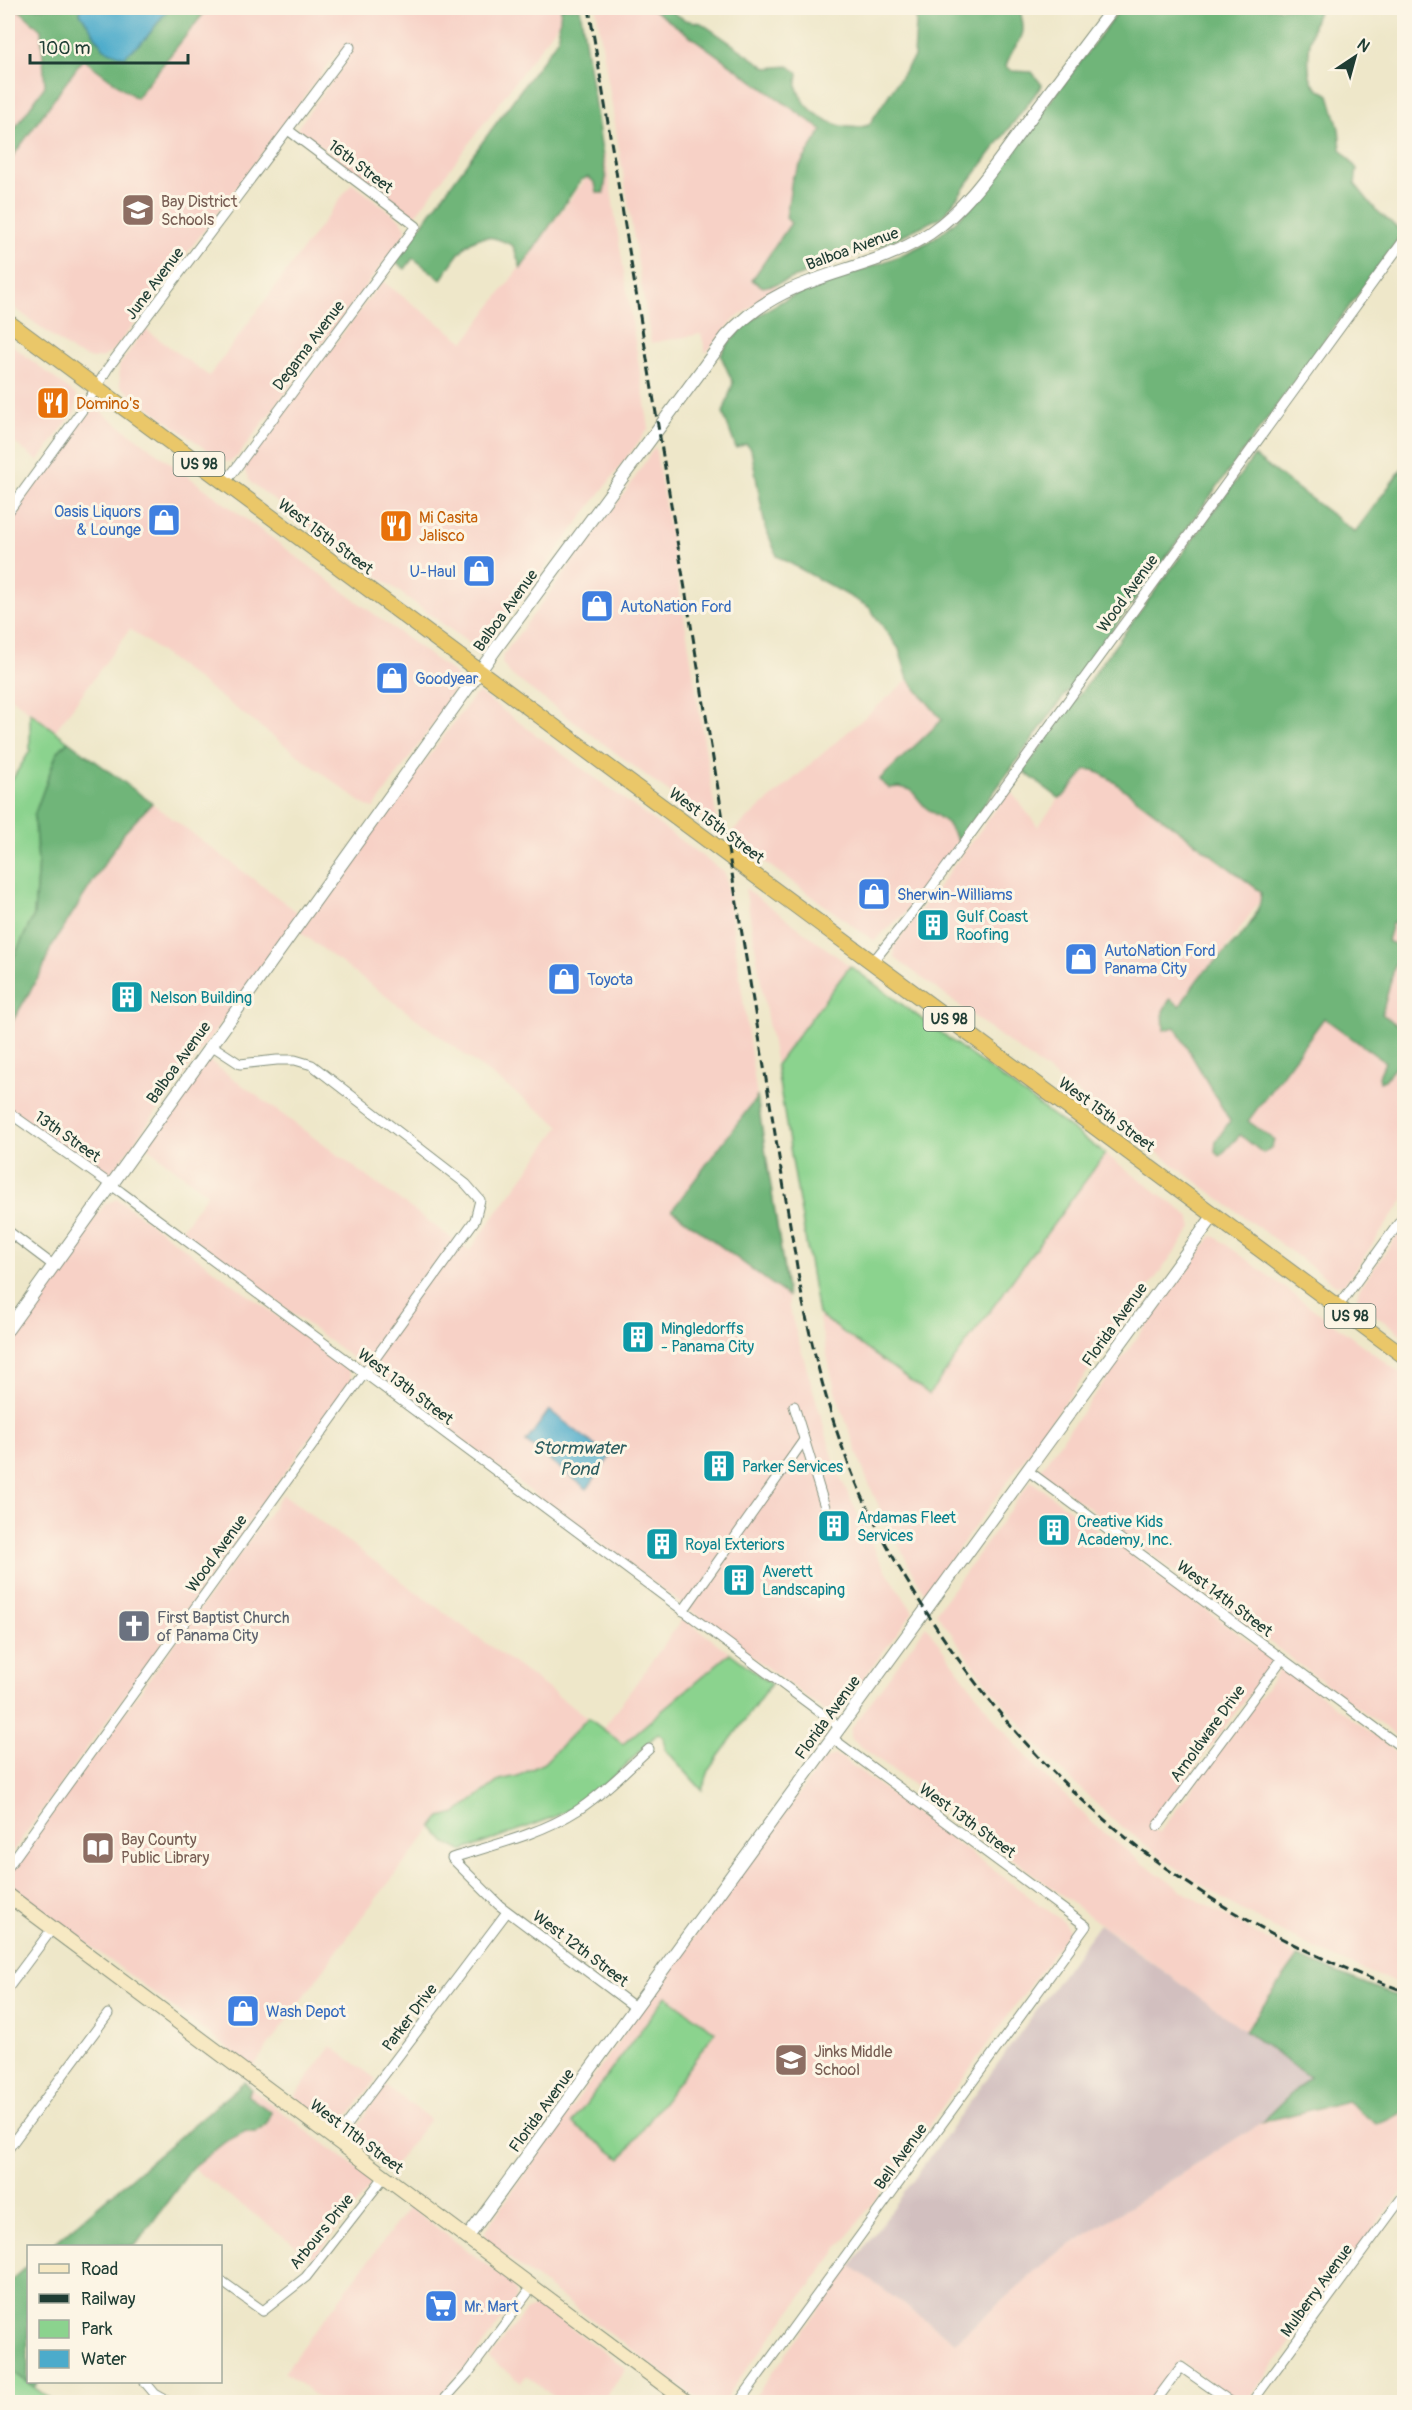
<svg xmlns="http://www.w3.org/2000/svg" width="1412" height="2410" font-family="Pangolin,sans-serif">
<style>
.built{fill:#f7d1c6}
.industrial{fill:#d2bfbf}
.green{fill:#8bd38e;stroke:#558861;stroke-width:1.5}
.forest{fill:#70b579;stroke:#487956;stroke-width:1.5}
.water{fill:#4cabcb;stroke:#367480;stroke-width:1.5}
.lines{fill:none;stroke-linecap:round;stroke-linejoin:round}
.minor-casing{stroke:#86927e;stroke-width:11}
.tertiary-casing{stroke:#86927e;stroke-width:14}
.secondary-casing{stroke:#86927e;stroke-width:16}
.trunk-casing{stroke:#86927e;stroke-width:17}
.minor{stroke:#fff;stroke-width:9}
.tertiary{stroke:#fff;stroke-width:12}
.secondary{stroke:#f7e9c3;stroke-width:14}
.trunk{stroke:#eac769;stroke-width:15}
.rail{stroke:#1f3d34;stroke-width:3;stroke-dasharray:9 4.5;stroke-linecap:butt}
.labels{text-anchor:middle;stroke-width:6;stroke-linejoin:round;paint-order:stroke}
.shield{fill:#fcf5e5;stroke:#617469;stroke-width:1.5}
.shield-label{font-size:15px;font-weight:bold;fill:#1f3d34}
.street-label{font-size:16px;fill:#1f3d34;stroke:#fcf5e5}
.education-label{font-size:16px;fill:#785e54;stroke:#fcf5e5;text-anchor:start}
.food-label{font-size:16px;fill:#c56008;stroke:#fcf5e5;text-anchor:start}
.shop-label{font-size:16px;fill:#366cbe;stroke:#fcf5e5;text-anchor:start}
.culture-label{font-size:16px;fill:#0d838f;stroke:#fcf5e5;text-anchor:start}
.worship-label{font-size:16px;fill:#5b616d;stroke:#fcf5e5;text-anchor:start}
.water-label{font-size:18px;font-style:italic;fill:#2c5e61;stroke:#fcf5e5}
</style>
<rect width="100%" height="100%" fill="#fcf5e5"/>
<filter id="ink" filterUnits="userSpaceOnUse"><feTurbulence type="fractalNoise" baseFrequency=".0167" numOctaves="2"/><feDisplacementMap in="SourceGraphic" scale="12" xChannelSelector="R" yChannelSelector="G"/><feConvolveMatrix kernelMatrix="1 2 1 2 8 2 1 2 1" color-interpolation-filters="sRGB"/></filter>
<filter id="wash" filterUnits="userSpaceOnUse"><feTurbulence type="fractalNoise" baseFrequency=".008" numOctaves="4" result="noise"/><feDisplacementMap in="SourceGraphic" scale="24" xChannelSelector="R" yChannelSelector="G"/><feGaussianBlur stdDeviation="1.35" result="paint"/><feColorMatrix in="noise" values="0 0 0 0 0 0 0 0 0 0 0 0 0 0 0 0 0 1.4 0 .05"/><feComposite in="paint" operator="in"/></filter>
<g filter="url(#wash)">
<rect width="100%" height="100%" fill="#eee7c9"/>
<g class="built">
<path d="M8 8H570L414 217 297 128 348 60 338 52 115 349 104 357 92 359 75 353 8 303Z"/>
<path d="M596 8H651L853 152 762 276 779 288 735 319 706 353 701 334 651 343Z"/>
<path d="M605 153 649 428 488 643 477 649 250 482 243 467 382 281 464 342Z"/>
<path d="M352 183 400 219 406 228 405 234 238 456 229 462 222 461 120 386 119 366 145 329 209 376Z"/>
<path d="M8 342 77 396 75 411 38 461 8 438Z"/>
<path d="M100 411 455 674 458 682 434 723 374 808 366 806 130 629 55 731 300 914 112 1173 107 1175 101 1174 8 1108V797L55 731 8 695V521L80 422 92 412Z"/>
<path d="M655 446 686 628 718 829 510 674 502 663 503 655 629 487Z"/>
<path d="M916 673 1002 781 904 914 874 941 733 839V831Z"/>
<path d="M479 693 725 873 757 1097 672 1210 788 1296 789 1308 836 1468 879 1559 913 1612 836 1715 829 1714 181 1230 207 1194 146 1146 208 1060 469 1251 560 1126 300 932 382 818 474 696Z"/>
<path d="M1090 756 1270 887 1177 1016 1404 896V1199L1345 1284 1336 1285 895 958 894 946 1010 790 1038 827Z"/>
<path d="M745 888 850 966 776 1065 768 1023Z"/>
<path d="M1105 1154 1189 1216 1192 1228 925 1595 884 1518 866 1477 835 1391 818 1314 929 1394Z"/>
<path d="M117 1199 348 1368 352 1379 8 1858V1339L105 1204Z"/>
<path d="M1404 1226V1336L1360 1304 1357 1295 1359 1289Z"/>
<path d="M1212 1236 1216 1237 1404 1376V1742L1039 1471Z"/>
<path d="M1031 1481 1274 1660 1151 1828 1159 1833 1282 1667 1404 1757V1986L1339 1960 1279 1931 1231 1904 1168 1862 1113 1820 1051 1761 983 1678 936 1612Z"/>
<path d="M283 1494 588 1718 544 1763 518 1776 500 1780 456 1813 441 1817 364 1914 253 2067 14 1889 10 1877 14 1866Z"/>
<path d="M683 1618 730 1653 623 1744 603 1729Z"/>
<path d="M926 1626 999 1725 1036 1767 1096 1826 1141 1862 1190 1896 1298 1957 1245 2031 851 1739V1729Z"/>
<path d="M834 1755 842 1758 1065 1923 1069 1931 875 2200 729 2393 726 2402H702L490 2244 485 2235 486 2229 639 2012 823 1761Z"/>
<path d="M331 2046 376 2079 341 2125 336 2127 294 2097Z"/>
<path d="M385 2085 430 2119 391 2170 353 2142 351 2136Z"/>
<path d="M251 2089 370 2178 369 2188 314 2259 192 2168Z"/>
<path d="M1347 2101 1376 2124 1404 2112V2188L1247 2402 1237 2401 1180 2360 1149 2402H751L851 2266 955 2342 1053 2256 1262 2122Z"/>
<path d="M409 2207 511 2283 516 2292 514 2303 467 2366 434 2402H324L284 2372Z"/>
<path d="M537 2306 544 2308 626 2369 601 2402H561L526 2376 521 2382 489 2358 525 2311Z"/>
</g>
<path class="industrial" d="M1099 1924 1309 2077 1262 2122 1053 2256 955 2342 851 2266Z"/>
<g class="green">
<path d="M30 712 68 741 57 753 34 816 38 861 34 915 8 969V786L30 751Z"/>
<path d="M850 966 1105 1154 929 1394 818 1314 776 1065Z"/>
<path d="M730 1653 771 1684 710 1768 702 1790 665 1749 664 1738 658 1733 620 1771 579 1805 554 1817 462 1851 446 1843 432 1827 441 1817 456 1813 500 1780 518 1776 544 1763 588 1718 623 1744Z"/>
<path d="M666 1996 715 2032 621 2159 572 2123Z"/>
<path d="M8 2368 54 2402H8Z"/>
</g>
<g class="forest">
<path d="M17 8H81L80 13 146 38 169 8H208L136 98 83 59 8 163V138L45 86 41 30Z"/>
<path d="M561 8H580L606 177 604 193H597L595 183 588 177 581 180 521 268 513 246C473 223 462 249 441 279L413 258 405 269 395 261 558 39Z"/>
<path d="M651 8H666L685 20 701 23 767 68 789 66 798 73C798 77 796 83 797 87 803 114 844 135 869 125L914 57 917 8H1019C1031 45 1013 38 1006 67L1012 71 1032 72 1042 85 943 216 882 245 777 284 763 287 752 280 791 223 786 218 792 178 822 130Z"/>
<path d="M1121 8H1320C1311 23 1303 69 1314 85 1318 91 1324 91 1329 95L1339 129 1341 149 1357 169 1355 184 1375 209 1403 233 958 841 947 823 925 807 911 790 900 787 889 788 879 780 942 720 908 679 899 649 869 607 777 556 765 526 751 449 746 444 736 448 723 413 733 383 721 356C724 346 733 338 740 331 792 281 867 276 928 242 969 218 997 172 1025 135 1057 92 1089 50 1121 8Z"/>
<path d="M1254 456 1355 532 1404 466V927L1392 923 1387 941 1400 946 1382 1014 1404 1030V1064L1402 1067H1395L1385 1080 1380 1082 1379 1076 1385 1062 1324 1018 1248 1121 1274 1140 1272 1147 1263 1153 1240 1135 1220 1156 1215 1151 1216 1141 1230 1121 1175 1027 1164 1030 1163 1011 1170 999 1180 1006C1187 995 1194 983 1202 974 1223 952 1262 925 1261 892L1110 779 1094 770H1086L1063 797 1059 798 1023 771Z"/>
<path d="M68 741 152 803 124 833 51 947 42 971 8 1029V969L34 915 38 861 34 816 57 753Z"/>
<path d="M757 1097 788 1296 672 1210Z"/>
<path d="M1298 1957 1404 1999V2112L1376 2124 1347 2101 1262 2122 1309 2077 1245 2031Z"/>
<path d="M244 2082 251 2089 247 2095 271 2112C268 2126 259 2136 246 2131L225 2142 192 2168 135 2246H51Z"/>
<path d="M28 2265V2382H38L34 2387 8 2368V2283Z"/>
</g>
<g class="water">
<path d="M81 8H169L146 38 124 57 104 49 80 13Z"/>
<path d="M549 1410 610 1457 587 1489 526 1442Z"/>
</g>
</g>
<g filter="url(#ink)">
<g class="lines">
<defs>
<g id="minor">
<path d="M225 483 416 226 288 130"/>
<path d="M8 512 85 406 108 368 350 47"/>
<path d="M872 963 921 902 1404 240"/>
<path d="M8 1112 121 1192 840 1727"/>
<path d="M8 1231 53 1265"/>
<path d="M1338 1307 1404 1216"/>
<path d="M794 1406 825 1507"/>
<path d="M1027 1470 1404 1749"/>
<path d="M683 1611 804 1440"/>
<path d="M1158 1826 1282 1659"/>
<path d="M8 1867 475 1220 480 1200 466 1184 312 1065 295 1060H277L240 1064 211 1045"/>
<path d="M8 1988 52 1929"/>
<path d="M636 2008 499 1905 452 1858C494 1845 541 1834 578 1810 604 1793 626 1770 649 1749"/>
<path d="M335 2140 507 1912"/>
<path d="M8 2149 108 2014"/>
<path d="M220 2280 263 2311 306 2277 384 2177"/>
<path d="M145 2382 155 2394 169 2402"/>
<path d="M442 2402 469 2372 532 2287"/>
<path d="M739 2402 1086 1926 832 1738"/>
<path d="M1155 2402 1181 2367 1231 2402"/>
<path d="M1252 2402 1404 2195"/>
</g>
<g id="tertiary">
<path d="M8 1329 500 643 726 337C787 268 861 279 930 233 967 208 994 167 1020 132 1051 90 1082 49 1113 8"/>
<path d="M467 2238 1214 1215"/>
</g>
<path id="secondary" d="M8 1895 687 2402"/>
<path id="trunk" d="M8 322 1404 1356"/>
</defs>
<use href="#minor" class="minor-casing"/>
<use href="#tertiary" class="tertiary-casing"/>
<use href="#secondary" class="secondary-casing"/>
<use href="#trunk" class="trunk-casing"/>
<use href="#minor" class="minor"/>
<use href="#tertiary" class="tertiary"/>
<use href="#secondary" class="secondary"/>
<use href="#trunk" class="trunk"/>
<path class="rail" d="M589 8 803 1303C814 1353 826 1403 844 1452 867 1515 901 1574 938 1630 1054 1804 1208 1921 1404 1991"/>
</g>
</g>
<defs>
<symbol id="school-square" viewBox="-11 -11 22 22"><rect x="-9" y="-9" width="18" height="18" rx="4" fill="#8d6e63" stroke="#fcf5e5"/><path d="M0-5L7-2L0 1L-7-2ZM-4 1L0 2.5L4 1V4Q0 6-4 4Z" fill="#fff"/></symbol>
<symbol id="restaurant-square" viewBox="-11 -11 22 22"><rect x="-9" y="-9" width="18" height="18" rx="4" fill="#e8710a" stroke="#fcf5e5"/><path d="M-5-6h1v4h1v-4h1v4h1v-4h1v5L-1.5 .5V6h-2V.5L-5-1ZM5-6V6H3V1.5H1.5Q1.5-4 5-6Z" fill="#fff"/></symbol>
<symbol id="shop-square" viewBox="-11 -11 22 22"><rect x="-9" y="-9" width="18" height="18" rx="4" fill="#3f7fe0" stroke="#fcf5e5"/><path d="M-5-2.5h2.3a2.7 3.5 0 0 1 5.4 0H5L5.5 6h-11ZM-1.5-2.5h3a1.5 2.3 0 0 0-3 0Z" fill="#fff"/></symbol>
<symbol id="building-square" viewBox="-11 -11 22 22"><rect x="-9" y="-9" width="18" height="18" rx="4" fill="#0f9aa8" stroke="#fcf5e5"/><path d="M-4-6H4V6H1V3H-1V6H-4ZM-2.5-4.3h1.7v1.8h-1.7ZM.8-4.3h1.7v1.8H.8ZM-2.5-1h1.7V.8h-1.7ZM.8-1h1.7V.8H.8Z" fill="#fff"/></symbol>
<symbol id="church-square" viewBox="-11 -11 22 22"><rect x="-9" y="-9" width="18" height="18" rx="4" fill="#6b7280" stroke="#fcf5e5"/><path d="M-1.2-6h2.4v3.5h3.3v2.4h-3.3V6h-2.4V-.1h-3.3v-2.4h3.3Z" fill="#fff"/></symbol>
<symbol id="library-square" viewBox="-11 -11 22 22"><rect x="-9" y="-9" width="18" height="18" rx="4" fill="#8d6e63" stroke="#fcf5e5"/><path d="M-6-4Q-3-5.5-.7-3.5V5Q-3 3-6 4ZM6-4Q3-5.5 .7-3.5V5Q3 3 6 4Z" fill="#fff"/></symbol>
<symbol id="supermarket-square" viewBox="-11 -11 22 22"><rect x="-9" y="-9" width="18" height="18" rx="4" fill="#3f7fe0" stroke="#fcf5e5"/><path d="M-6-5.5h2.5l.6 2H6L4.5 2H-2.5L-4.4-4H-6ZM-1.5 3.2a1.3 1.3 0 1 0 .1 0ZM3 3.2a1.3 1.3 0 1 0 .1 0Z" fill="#fff"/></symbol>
</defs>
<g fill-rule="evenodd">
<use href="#school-square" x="119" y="191" width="38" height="38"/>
<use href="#restaurant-square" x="34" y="384" width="38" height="38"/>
<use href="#shop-square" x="145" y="501" width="38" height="38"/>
<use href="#restaurant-square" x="377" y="507" width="38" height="38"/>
<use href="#shop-square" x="460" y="552" width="38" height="38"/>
<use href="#shop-square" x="578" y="587" width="38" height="38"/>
<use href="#shop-square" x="373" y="659" width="38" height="38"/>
<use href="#shop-square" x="855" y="875" width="38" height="38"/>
<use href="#building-square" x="914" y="906" width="38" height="38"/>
<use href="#shop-square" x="1062" y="940" width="38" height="38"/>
<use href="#shop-square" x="545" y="960" width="38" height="38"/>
<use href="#building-square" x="108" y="978" width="38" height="38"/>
<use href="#building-square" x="619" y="1318" width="38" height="38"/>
<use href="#building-square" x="700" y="1447" width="38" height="38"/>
<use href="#building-square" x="815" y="1507" width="38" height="38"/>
<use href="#building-square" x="1035" y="1511" width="38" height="38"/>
<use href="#building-square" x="643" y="1525" width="38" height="38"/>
<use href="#building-square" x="720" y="1561" width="38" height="38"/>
<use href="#church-square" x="115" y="1607" width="38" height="38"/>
<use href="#library-square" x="79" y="1829" width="38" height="38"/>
<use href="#shop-square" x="224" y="1992" width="38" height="38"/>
<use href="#school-square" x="772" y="2041" width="38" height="38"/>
<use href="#supermarket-square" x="422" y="2287" width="38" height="38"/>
</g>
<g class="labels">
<g class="shield">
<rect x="173.5" y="452" width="51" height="24" rx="4.5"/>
<rect x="923.5" y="1007" width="51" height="24" rx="4.5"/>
<rect x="1324.5" y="1304" width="51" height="24" rx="4.5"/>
</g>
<g class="shield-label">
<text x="199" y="469">US 98</text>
<text x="949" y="1024">US 98</text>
<text x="1350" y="1321">US 98</text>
</g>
<g class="street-label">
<text transform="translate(361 166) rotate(37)" y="6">16th Street</text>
<text transform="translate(852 248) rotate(-20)" y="6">Balboa Avenue</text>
<text transform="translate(154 283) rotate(-53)" y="6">June Avenue</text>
<text transform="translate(308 345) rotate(-53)" y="6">Degama Avenue</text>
<text transform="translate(326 536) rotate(37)" y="6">West 15th Street</text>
<text transform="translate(1127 593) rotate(-54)" y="6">Wood Avenue</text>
<text transform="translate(505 610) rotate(-54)" y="6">Balboa Avenue</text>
<text transform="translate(717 825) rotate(37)" y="6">West 15th Street</text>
<text transform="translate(178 1062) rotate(-54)" y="6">Balboa Avenue</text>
<text transform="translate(1107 1114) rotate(36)" y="6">West 15th Street</text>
<text transform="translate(68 1136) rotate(35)" y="6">13th Street</text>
<text transform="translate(1114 1324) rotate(-54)" y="6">Florida Avenue</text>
<text transform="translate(406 1386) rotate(37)" y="6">West 13th Street</text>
<text transform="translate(216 1553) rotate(-54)" y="6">Wood Avenue</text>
<text transform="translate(1225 1598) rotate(37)" y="6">West 14th Street</text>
<text transform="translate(827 1717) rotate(-54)" y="6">Florida Avenue</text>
<text transform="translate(1207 1733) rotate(-54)" y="6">Arnoldware Drive</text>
<text transform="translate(968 1820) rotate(36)" y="6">West 13th Street</text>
<text transform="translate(581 1948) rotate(37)" y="6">West 12th Street</text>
<text transform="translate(409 2017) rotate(-53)" y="6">Parker Drive</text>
<text transform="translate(541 2110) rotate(-54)" y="6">Florida Avenue</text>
<text transform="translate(357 2136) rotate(37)" y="6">West 11th Street</text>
<text transform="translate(900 2156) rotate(-54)" y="6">Bell Avenue</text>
<text transform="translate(321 2231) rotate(-51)" y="6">Arbours Drive</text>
<text transform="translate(1316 2290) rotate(-54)" y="6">Mulberry Avenue</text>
</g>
<g class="education-label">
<text x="161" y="207">Bay District<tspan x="161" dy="18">Schools</tspan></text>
<text x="121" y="1845">Bay County<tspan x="121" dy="18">Public Library</tspan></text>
<text x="814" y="2057">Jinks Middle<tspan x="814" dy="18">School</tspan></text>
</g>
<g class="food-label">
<text x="76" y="409">Domino's</text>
<text x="419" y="523">Mi Casita<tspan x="419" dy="18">Jalisco</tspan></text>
</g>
<g class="shop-label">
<text x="141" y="517" text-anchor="end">Oasis Liquors<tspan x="141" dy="18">&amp; Lounge</tspan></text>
<text x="456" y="577" text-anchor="end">U-Haul</text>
<text x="620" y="612">AutoNation Ford</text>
<text x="415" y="684">Goodyear</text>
<text x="897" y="900">Sherwin-Williams</text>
<text x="1104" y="956">AutoNation Ford<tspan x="1104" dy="18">Panama City</tspan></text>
<text x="587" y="985">Toyota</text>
<text x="266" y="2017">Wash Depot</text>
<text x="464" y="2312">Mr. Mart</text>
</g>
<g class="culture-label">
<text x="956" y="922">Gulf Coast<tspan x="956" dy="18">Roofing</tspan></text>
<text x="150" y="1003">Nelson Building</text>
<text x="661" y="1334">Mingledorffs<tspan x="661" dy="18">- Panama City</tspan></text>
<text x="742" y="1472">Parker Services</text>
<text x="857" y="1523">Ardamas Fleet<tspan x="857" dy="18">Services</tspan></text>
<text x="1077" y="1527">Creative Kids<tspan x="1077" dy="18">Academy, Inc.</tspan></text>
<text x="685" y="1550">Royal Exteriors</text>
<text x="762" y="1577">Averett<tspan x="762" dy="18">Landscaping</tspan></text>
</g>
<g class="worship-label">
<text x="157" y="1623">First Baptist Church<tspan x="157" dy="18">of Panama City</tspan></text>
</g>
<g class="water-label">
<text x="579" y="1454">Stormwater<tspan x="579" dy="21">Pond</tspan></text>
</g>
</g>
<rect width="1412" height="2410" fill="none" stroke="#fcf5e5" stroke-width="30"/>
<rect x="27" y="2245" width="195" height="138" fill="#fcf5e5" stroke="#a4ab9e" stroke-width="1.5"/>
<rect x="39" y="2264" width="30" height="9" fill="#f7e9c3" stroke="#a4ab9e" stroke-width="1.5"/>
<text x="81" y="2275" font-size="18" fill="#1f3d34">Road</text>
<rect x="39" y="2294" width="30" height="9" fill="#1f3d34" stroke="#a4ab9e" stroke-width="1.5"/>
<text x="81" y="2305" font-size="18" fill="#1f3d34">Railway</text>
<rect x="39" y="2320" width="30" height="18" fill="#8bd38e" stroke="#a4ab9e" stroke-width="1.5"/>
<text x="81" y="2335" font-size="18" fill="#1f3d34">Park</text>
<rect x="39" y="2350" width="30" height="18" fill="#4cabcb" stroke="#a4ab9e" stroke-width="1.5"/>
<text x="81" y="2365" font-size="18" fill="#1f3d34">Water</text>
<g transform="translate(1355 57) rotate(36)" stroke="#fcf5e5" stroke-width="4.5" paint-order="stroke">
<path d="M0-4.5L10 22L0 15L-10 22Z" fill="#1f3d34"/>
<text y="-9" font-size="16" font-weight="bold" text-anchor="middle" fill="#1f3d34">N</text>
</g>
<path d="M30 54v9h158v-9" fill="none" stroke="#1f3d34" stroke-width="3"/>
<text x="39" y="54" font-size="18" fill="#1f3d34" stroke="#fcf5e5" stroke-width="4.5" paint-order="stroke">100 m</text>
</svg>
